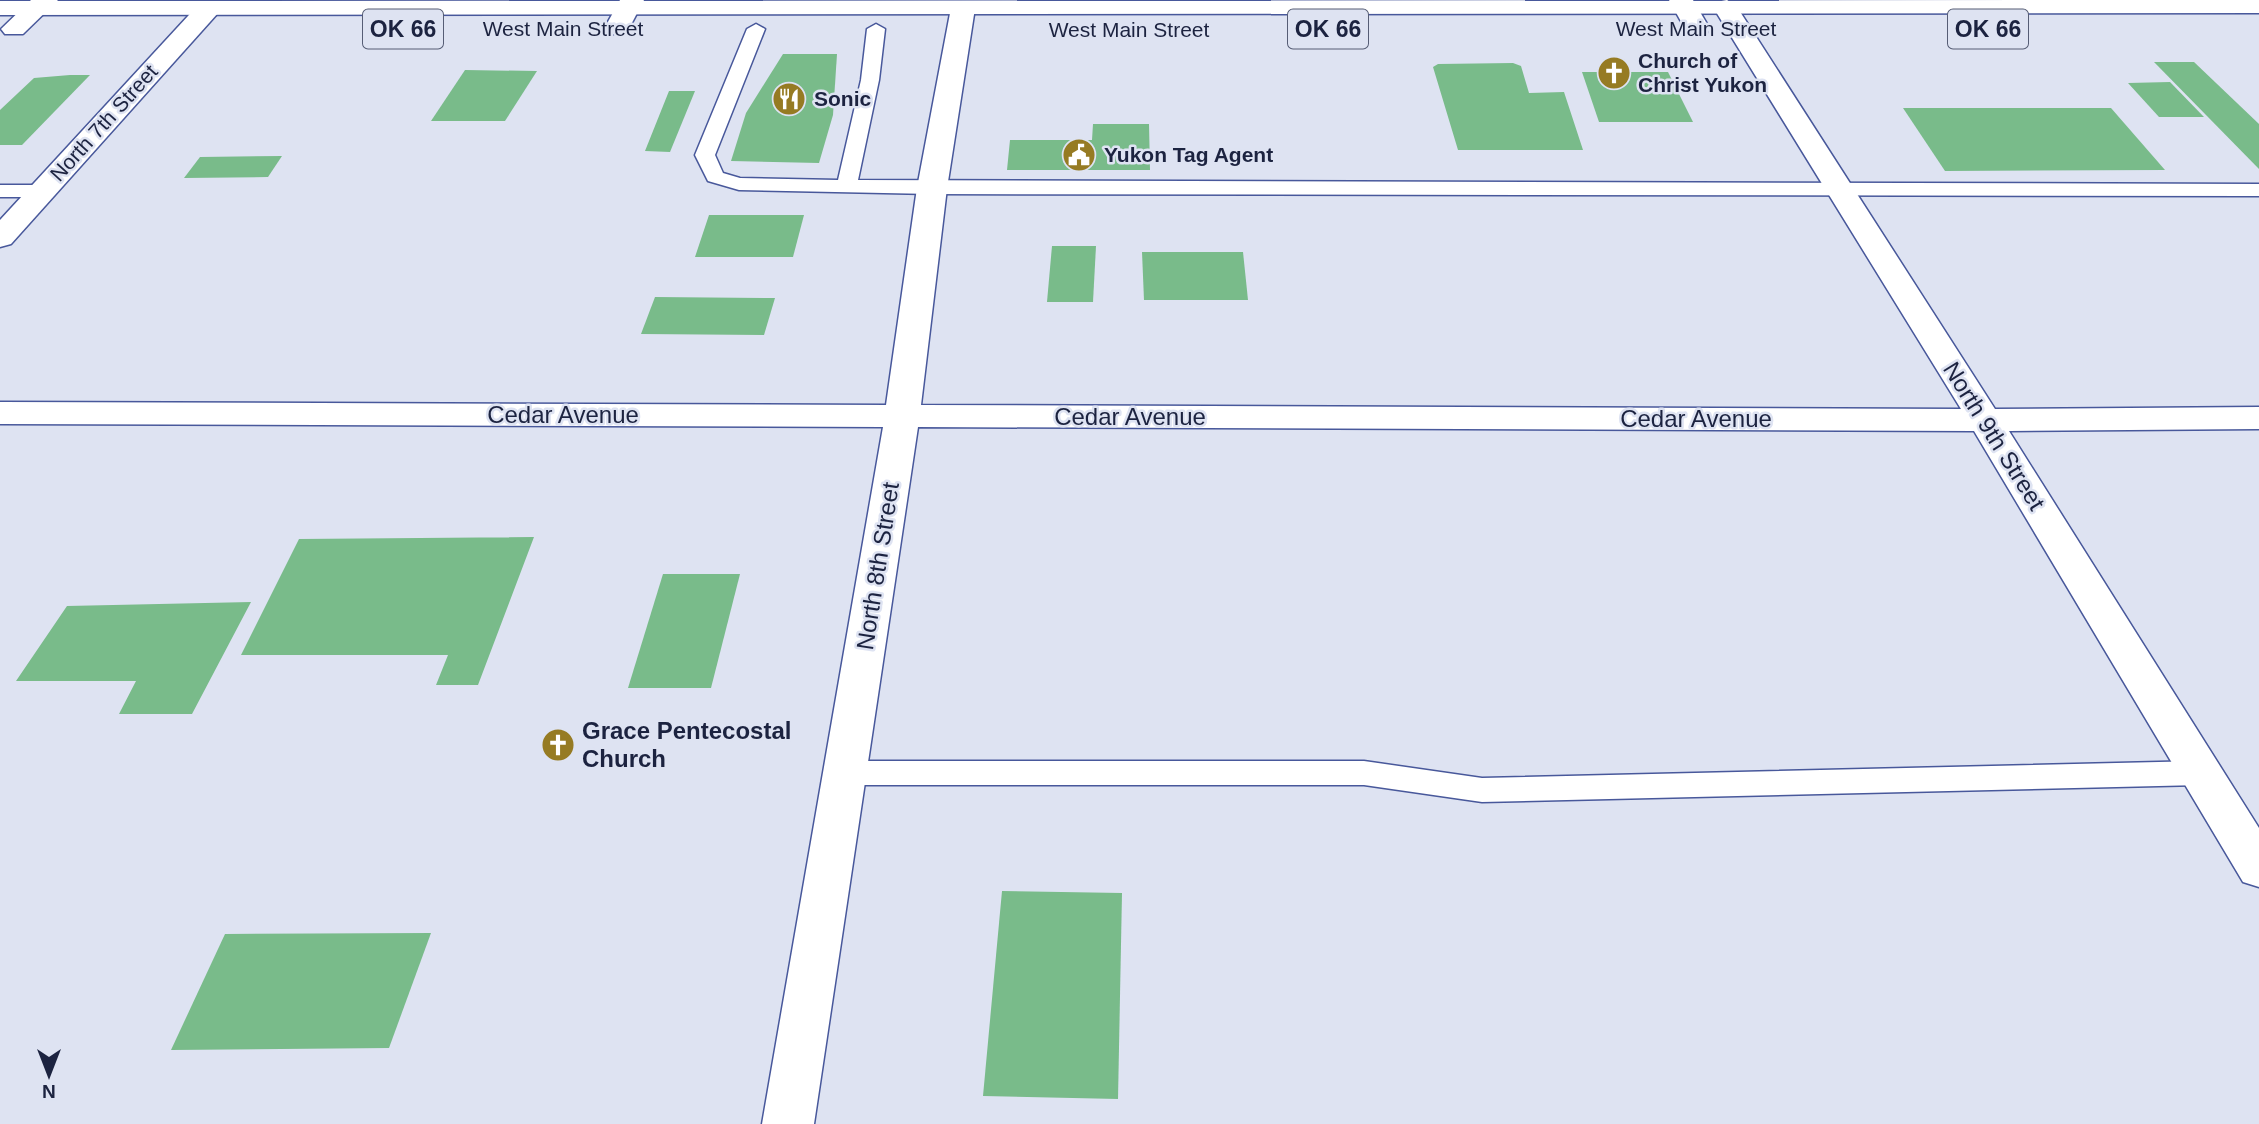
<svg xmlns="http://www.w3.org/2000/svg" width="2259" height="1124" font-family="Helvetica,sans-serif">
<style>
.building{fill:#79bb8a}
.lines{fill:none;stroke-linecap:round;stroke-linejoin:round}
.service-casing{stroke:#48589b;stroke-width:3}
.minor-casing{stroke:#48589b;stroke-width:3}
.primary-casing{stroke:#48589b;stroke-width:3}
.service{fill:#fff;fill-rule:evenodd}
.minor{fill:#fff;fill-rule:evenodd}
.primary{fill:#fff;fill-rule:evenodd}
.labels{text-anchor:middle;stroke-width:5;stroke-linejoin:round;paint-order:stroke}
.far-street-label{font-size:21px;fill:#1c2340;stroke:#dee3f2}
.far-poi-label{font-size:21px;font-weight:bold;fill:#1c2340;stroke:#dee3f2;text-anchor:start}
.shield{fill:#dee3f2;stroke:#565d75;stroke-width:2}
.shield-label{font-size:23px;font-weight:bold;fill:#1c2340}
.street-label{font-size:24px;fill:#1c2340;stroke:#dee3f2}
.poi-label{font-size:24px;font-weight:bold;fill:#1c2340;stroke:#dee3f2;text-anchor:start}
</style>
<rect width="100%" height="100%" fill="#dee3f2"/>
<g class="building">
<path d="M783 54H837L833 115 819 163 731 161 746 113Z"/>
<path d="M2154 62H2194L2259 124V169Z"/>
<path d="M1513 63 1521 66 1529 93 1564 92 1583 150H1458L1433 67 1438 64Z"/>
<path d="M465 70 537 71 505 121H431Z"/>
<path d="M1582 72H1668L1693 122H1599Z"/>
<path d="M70 75H90L22 145H0V110L34 78Z"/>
<path d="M2170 82 2204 117H2159L2128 83Z"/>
<path d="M669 91H695L670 152 645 151Z"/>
<path d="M1903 108H2111L2165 170 1945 171Z"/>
<path d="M1093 124H1149L1150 170H1007L1010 140H1092Z"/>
<path d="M282 156 268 177 184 178 200 157Z"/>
<path d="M709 215H804L793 257H695Z"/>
<path d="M1052 246H1096L1093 302H1047Z"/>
<path d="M1142 252H1243L1248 300H1144Z"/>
<path d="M655 297 775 298 764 335 641 334Z"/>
<path d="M534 537 478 685H436L448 655H241L299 539Z"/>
<path d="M663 574H740L711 688H628Z"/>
<path d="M251 602 192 714H119L136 681H16L67 606Z"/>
<path d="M1002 891 1122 893 1118 1099 983 1096Z"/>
<path d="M431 933 389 1048 171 1050 225 934Z"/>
</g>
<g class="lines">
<defs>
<g id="service">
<path d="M756 24 765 29 715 155 723 173 740 178 838 180 861 80 867 29 876 24 885 29 879 80 858 180 2259 184V196L932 194 739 190 708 181 695 155 747 29Z"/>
<path d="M0 185H43L53 191 43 197H0Z"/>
<path d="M845 761H1364L1482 778 2201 761 2212 765 2216 773 2212 781 2201 785 1482 802 1364 785H845L834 781 830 773 834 765Z"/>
</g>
<g id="minor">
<path d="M31 0H58L23 34H5L1 29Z"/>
<path d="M620 0H644L626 34H608L604 29Z"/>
<path d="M1669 0H1693L1710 29 1706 34H1688Z"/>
<path d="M1727 0 1737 7 1995 409 2259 407V429L2009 431 2259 828V887L2243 882 1974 431 918 427 814 1124H762L883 427 0 424V402L886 405 917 188 951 8 954 3H972L975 8 947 188 921 405 1961 409 1713 7 1716 2Z"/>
<path d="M209 1 218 3 221 8 218 13 11 244 0 247V220L200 3Z"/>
</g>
<path id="primary" d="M2259 0V13L0 15V1Z"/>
</defs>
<use href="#service" class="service-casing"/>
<use href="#minor" class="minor-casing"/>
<use href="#primary" class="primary-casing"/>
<use href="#service" class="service"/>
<use href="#minor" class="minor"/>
<use href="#primary" class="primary"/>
</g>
<defs>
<symbol id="church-disc" viewBox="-11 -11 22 22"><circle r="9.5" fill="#967b23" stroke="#dee3f2"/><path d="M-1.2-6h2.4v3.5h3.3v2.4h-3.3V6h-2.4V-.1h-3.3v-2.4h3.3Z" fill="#fff"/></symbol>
<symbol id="restaurant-disc" viewBox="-11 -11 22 22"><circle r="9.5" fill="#967b23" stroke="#dee3f2"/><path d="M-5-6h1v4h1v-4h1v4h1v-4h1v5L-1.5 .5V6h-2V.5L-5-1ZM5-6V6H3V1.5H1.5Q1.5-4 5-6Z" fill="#fff"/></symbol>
<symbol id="civic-disc" viewBox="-11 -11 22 22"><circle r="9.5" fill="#967b23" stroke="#dee3f2"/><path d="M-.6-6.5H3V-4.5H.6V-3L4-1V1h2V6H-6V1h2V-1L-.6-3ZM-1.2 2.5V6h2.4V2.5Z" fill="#fff"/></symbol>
</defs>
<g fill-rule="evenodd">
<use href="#church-disc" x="1595" y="54" width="38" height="38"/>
<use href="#restaurant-disc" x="770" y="80" width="38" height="38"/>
<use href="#civic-disc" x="1060" y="136" width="38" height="38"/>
<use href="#church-disc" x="539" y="726" width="38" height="38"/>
</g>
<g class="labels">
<g class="far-street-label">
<text x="563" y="36">West Main Street</text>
<text x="1696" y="36">West Main Street</text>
<text x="1129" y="37">West Main Street</text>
<text transform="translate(104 123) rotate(-48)" y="7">North 7th Street</text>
</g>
<g class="far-poi-label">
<text x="1638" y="68">Church of<tspan x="1638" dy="24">Christ Yukon</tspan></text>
<text x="814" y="106">Sonic</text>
<text x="1104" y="162">Yukon Tag Agent</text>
</g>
<g class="shield">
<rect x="363" y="9.5" width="80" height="39" rx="5"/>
<rect x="1288" y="9.5" width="80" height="39" rx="5"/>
<rect x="1948" y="9.5" width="80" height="39" rx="5"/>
</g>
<g class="shield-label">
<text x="403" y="37">OK 66</text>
<text x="1328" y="37">OK 66</text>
<text x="1988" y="37">OK 66</text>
</g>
<g class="street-label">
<text x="563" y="423">Cedar Avenue</text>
<text x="1130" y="425">Cedar Avenue</text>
<text x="1696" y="427">Cedar Avenue</text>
<text transform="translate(1994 436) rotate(58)" y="8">North 9th Street</text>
<text transform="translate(878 566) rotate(-81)" y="8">North 8th Street</text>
</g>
<g class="poi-label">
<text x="582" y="739">Grace Pentecostal<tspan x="582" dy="28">Church</tspan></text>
</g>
</g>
<g transform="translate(49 1075) rotate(180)" stroke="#dee3f2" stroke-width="5" paint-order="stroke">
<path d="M0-5L12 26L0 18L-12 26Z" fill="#1c2340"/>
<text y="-10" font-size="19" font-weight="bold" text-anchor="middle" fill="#1c2340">N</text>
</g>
</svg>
